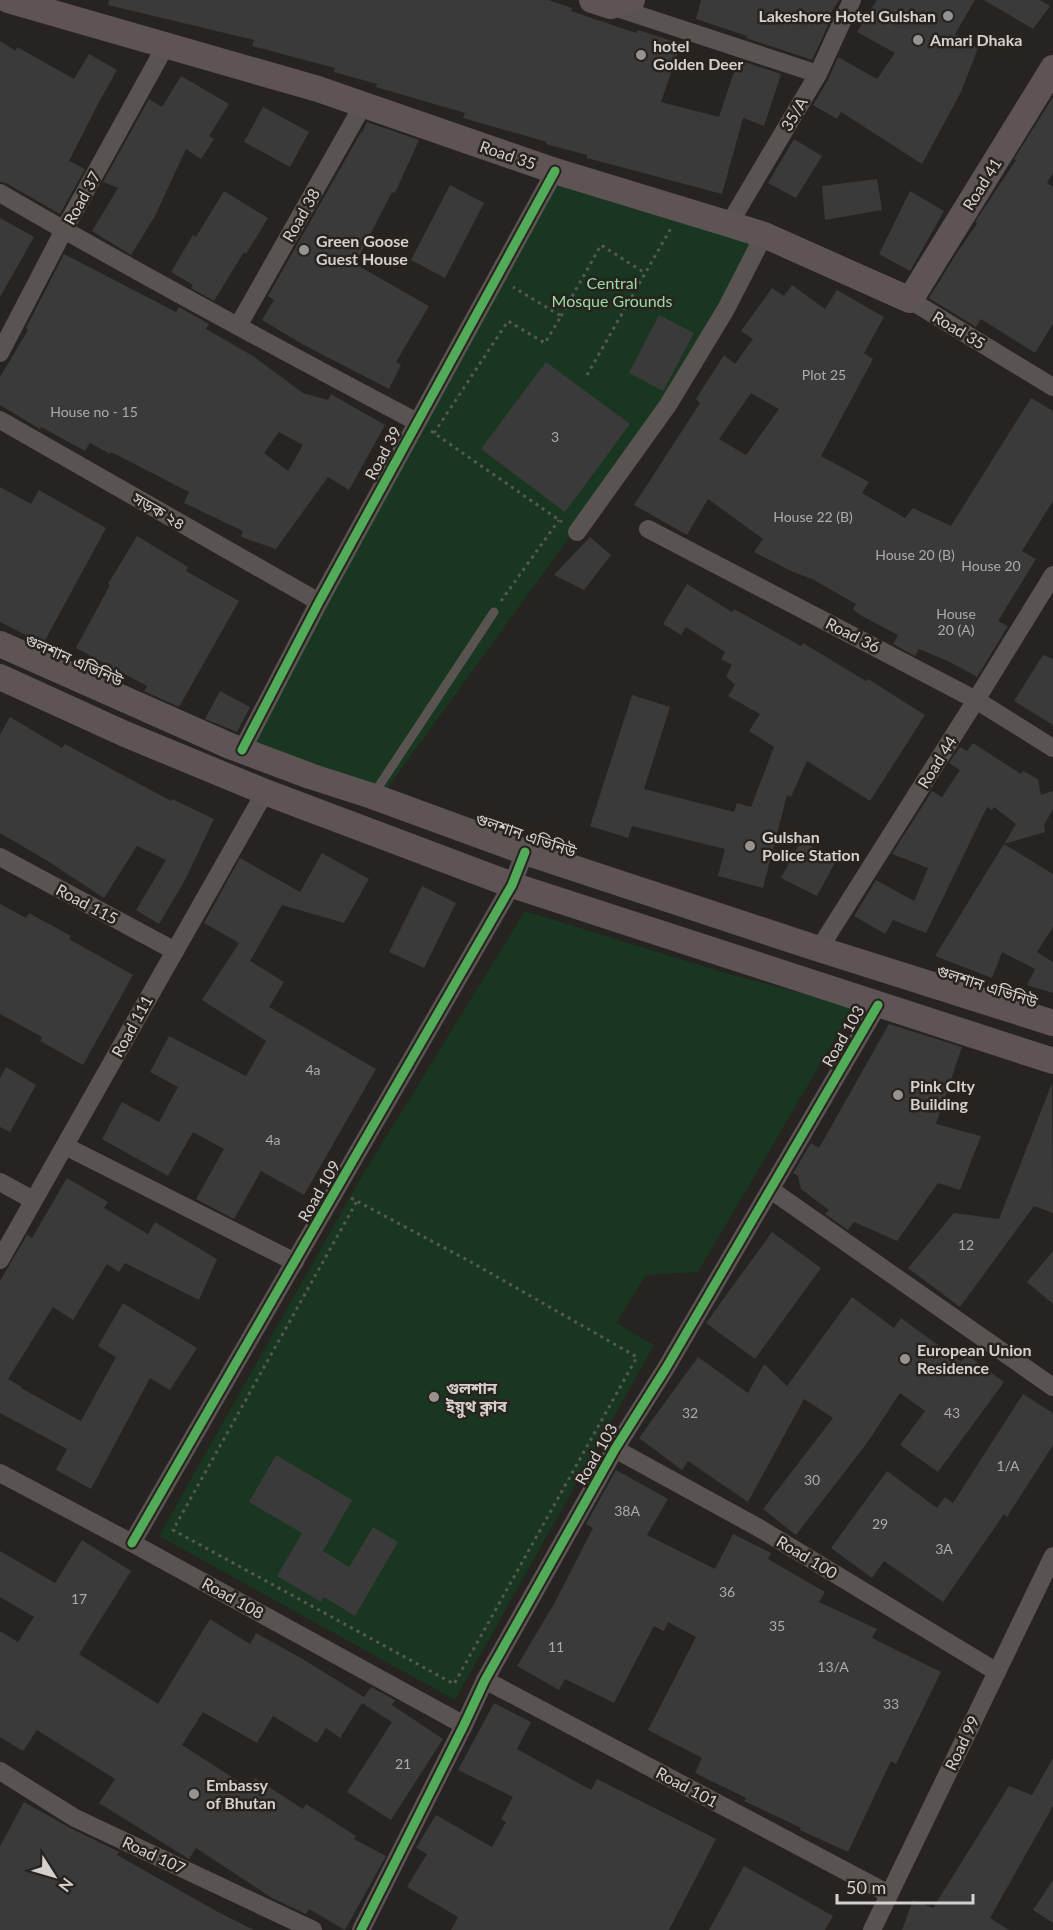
<svg xmlns="http://www.w3.org/2000/svg" width="1053" height="1930" font-family="Lato,'Noto Sans Bengali',sans-serif">
<style>
.green{fill:#193620}
.building{fill:#3b3a3a;fill-rule:evenodd}
.lines{fill:none;stroke-linecap:round;stroke-linejoin:round}
.path{stroke:#5b5656;stroke-width:3;stroke-dasharray:3 4.5;stroke-linecap:butt}
.lane{stroke:#595352;stroke-width:9}
.street{stroke:#595352;stroke-width:18}
.secondary{stroke:#5e5456;stroke-width:26}
.cycleway-casing{stroke:#28231e;stroke-width:13}
.cycleway{stroke:#51ab58;stroke-width:9}
.poi-dot{fill:#979391;stroke:#28231e;stroke-width:2}
.labels{text-anchor:middle;stroke-width:5;stroke-linejoin:round;paint-order:stroke}
.number-label{font-size:14px;fill:#aeaaa9}
.poi-label{font-size:16px;font-weight:bold;fill:#d4d0ce;stroke:#28231e;text-anchor:start}
.street-label{font-size:16px;fill:#d4d0ce;stroke:#28231e}
.park-label{font-size:16px;fill:#98dca6;stroke:#28231e}
</style>
<rect width="100%" height="100%" fill="#262320"/>
<g class="green">
<path d="M559 175 763 229 722 309 571 535 384 793 249 743Z"/>
<path d="M525 911 725 973 854 1007 698 1272 646 1275 616 1323 654 1345 455 1700 159 1536 359 1181Z"/>
</g>
<g class="building">
<path d="M109 0H548L572 8 571 11 636 33 638 30 681 44 661 102 719 117 738 60 781 74 764 126 743 118 722 194 587 158V155L546 144 547 142 463 118 465 113 376 87 377 84 334 72 335 68 252 46 254 40 108 5Z"/>
<path d="M701 0H839L827 19 830 21 812 60 746 38 747 36 696 19Z"/>
<path d="M877 0H975L955 34 978 48 961 92 922 164 841 112 837 119 813 105 828 80 838 57 877 79 895 53 857 32Z"/>
<path d="M984 0H1040L1050 6 1033 29Z"/>
<path d="M0 41 16 51 17 47 74 79 89 54 117 70 99 102 69 161 85 169 60 214 6 183 0 182Z"/>
<path d="M181 76 229 104 209 136 214 139 201 159 186 149 155 216 131 255 92 231 118 188 103 182 149 99 162 107Z"/>
<path d="M1053 97V173L1047 183 1053 187V324L1035 353 981 319 976 327 929 298 958 251 977 224 975 222 1016 160 1014 159Z"/>
<path d="M263 107 309 132 290 167 244 142Z"/>
<path d="M367 122 419 140 395 193 392 192 355 264 429 306 396 362 401 365 389 389 302 344 262 320 274 300 268 296 361 132 362 133Z"/>
<path d="M794 139 822 156 796 198 768 183Z"/>
<path d="M877 179 882 210 825 220 822 186Z"/>
<path d="M450 185 484 203 445 278 411 260Z"/>
<path d="M224 191 268 218 246 254 244 252 214 301 191 288 193 285 171 272 193 235 196 237Z"/>
<path d="M910 191 944 211 910 271 879 254Z"/>
<path d="M0 218 34 237 0 297Z"/>
<path d="M64 254 176 312 179 307 209 324 206 329 253 356 303 393 328 400 331 394 385 425 349 490 328 477 276 549 241 537 243 531 184 503 189 492 111 452 110 454 90 443 85 451 41 427 40 429 0 405V377L28 330 26 328ZM279 432 303 445 288 471 264 453Z"/>
<path d="M792 285 825 309 837 290 884 317 864 353 873 359 821 456 869 482 862 493 905 518 913 508 951 526 1031 398 1053 411V501L1022 551 1036 559 998 621 1008 626 977 677 950 662 919 649 915 656 893 644 898 635 860 615 853 609 856 604 812 579 793 572 754 552 763 539 708 499 687 535 634 505 700 403 696 399 724 355 735 364 753 339 741 331 772 288 784 296ZM751 393 779 409 746 455 719 439Z"/>
<path d="M659 315 694 333 663 391 629 373Z"/>
<path d="M546 362 630 424 565 512 481 449Z"/>
<path d="M0 487 31 504 39 490 106 528 43 644 0 622Z"/>
<path d="M137 536 188 567 186 571 239 601 179 707 144 691 147 686 76 648 110 585 108 584Z"/>
<path d="M590 537 611 555 584 590 554 575Z"/>
<path d="M687 584 732 612 734 609 801 646 803 643 866 681 868 679 925 715 870 801 807 761 791 797 787 795 763 888 718 876 725 849 632 826 628 838 590 826 632 695 670 707 644 789 734 812 737 803 751 807 774 747 749 731 760 714 728 696 735 685 726 676 732 665 721 659 725 652 686 627 681 635 663 624Z"/>
<path d="M1043 655 1053 659V725L1014 701Z"/>
<path d="M220 691 250 707 237 732 205 719Z"/>
<path d="M10 717 62 748 65 744 171 801 172 799 214 819 185 880 159 924 136 910 166 860 137 846 104 898 46 860 0 833V735Z"/>
<path d="M973 743 1021 774 1023 771 1038 779 1041 795 1053 791V809L1044 825 1045 832 1004 844 1016 824 994 807 992 810 987 807 926 933 893 920 885 934 854 916 876 880 914 901 928 868 892 854 932 791 942 797 960 770 949 763 960 747 967 751Z"/>
<path d="M801 841 837 859 817 896 781 878Z"/>
<path d="M1004 844 1053 874V927L1037 952 1053 962V993L1027 985 1035 969 1002 952 992 978 935 956Z"/>
<path d="M322 853 369 879 344 923 282 905 250 961 284 982 269 1007 376 1069 304 1195 261 1171 234 1219 196 1199 224 1149 193 1132 168 1176 102 1139 122 1102 159 1122 178 1087 150 1072 169 1036 246 1076 266 1041 202 1000 239 943 204 923 240 858 300 892Z"/>
<path d="M422 886 456 903 424 968 389 952Z"/>
<path d="M0 904 26 918 29 913 71 936 69 939 133 975 83 1065 40 1041 42 1037 0 1014Z"/>
<path d="M889 1024 962 1047 936 1124 981 1136 960 1190 938 1183 897 1241 854 1222 848 1230 825 1214 829 1210 801 1189 798 1176 793 1173 811 1143 819 1148Z"/>
<path d="M6 1067 36 1085 10 1132 0 1127V1078Z"/>
<path d="M1052 1083 1053 1213 1034 1206 960 1307 908 1268 954 1213 999 1219Z"/>
<path d="M67 1178 108 1202 104 1208 148 1234 155 1222 217 1259 199 1300 125 1263 119 1272 107 1264 73 1320 53 1307 8 1379 22 1387 21 1388 81 1421 116 1357 98 1346 123 1303 197 1348 170 1390 150 1378 91 1489 56 1470 67 1449 0 1413V1281L27 1235 32 1238Z"/>
<path d="M772 1232 821 1268 755 1359 706 1323Z"/>
<path d="M1053 1251V1304L1027 1282Z"/>
<path d="M852 1297 894 1328 901 1318 961 1362 966 1354 1004 1382 938 1472 900 1445 925 1411 900 1393 867 1443 796 1535 763 1509 833 1418 804 1399 748 1502 688 1461 682 1470 639 1438 698 1357 748 1393 764 1364 787 1386Z"/>
<path d="M1023 1394 1053 1413V1445L1007 1517 1004 1514 943 1602 884 1561 872 1578 831 1548 887 1471 937 1508 945 1497 953 1503Z"/>
<path d="M276 1455 352 1500 323 1551 349 1567 373 1527 398 1542 355 1616 324 1597 321 1602 277 1576 302 1533 249 1502Z"/>
<path d="M616 1470 668 1499 647 1535 715 1569 733 1534 771 1553 768 1559 825 1592 819 1602 877 1629 872 1638 941 1672 896 1764 891 1761 848 1852 800 1830 801 1828 744 1801 746 1798 695 1773 702 1758 648 1730 696 1637 668 1622 664 1631 654 1626 614 1703 565 1679 559 1690 517 1666 554 1604 593 1528 586 1524Z"/>
<path d="M82 1540 131 1571 79 1654 158 1704 210 1619 250 1644 256 1633 306 1661 364 1697 371 1687 395 1700 392 1705 443 1739 391 1820 347 1792 392 1722 362 1703 340 1738 326 1728 317 1743 273 1716 257 1743 203 1712 182 1745 249 1788 255 1778 303 1809 306 1804 356 1836 354 1839 386 1856 345 1930 309 1909 306 1914 272 1898 196 1848 189 1859 99 1803 115 1779 37 1730 23 1751 0 1737V1631L18 1642 34 1617 0 1597V1551L55 1583Z"/>
<path d="M494 1703 531 1722 517 1749 591 1790 597 1779 716 1839 669 1930H451L458 1917 407 1887 427 1854 416 1848 436 1815 492 1847 506 1822 501 1819 513 1797 458 1770Z"/>
<path d="M1053 1758V1806L990 1918 1009 1930H902L913 1900 933 1908 1009 1786 1032 1795Z"/>
<path d="M24 1802 70 1828 105 1845 119 1852 117 1855 218 1912 254 1930H0V1846Z"/>
<path d="M744 1866 833 1916 825 1930H709Z"/>
<path d="M1053 1880V1923L1033 1910Z"/>
</g>
<g class="lines">
<g class="path">
<path d="M561 316 601 245 645 273"/>
<path d="M587 375 671 228"/>
<path d="M431 431 562 522"/>
<path d="M434 433 508 321 545 343 561 316 513 287"/>
<path d="M501 601 559 520"/>
<path d="M351 1198 471 1262 637 1357 454 1684 173 1530 357 1201"/>
</g>
<path class="lane" d="M373 795 494 612"/>
<g class="street">
<path d="M611 6 818 74"/>
<path d="M0 193C137 273 277 348 417 422"/>
<path d="M729 224 818 74 852 0"/>
<path d="M910 300 1053 387"/>
<path d="M238 326 363 105"/>
<path d="M0 353 64 230 166 45"/>
<path d="M0 420 319 602"/>
<path d="M648 529 976 700 1053 748"/>
<path d="M577 532 668 405 726 309 764 235"/>
<path d="M242 750 319 602 555 171"/>
<path d="M0 857 175 951"/>
<path d="M819 949 976 700 1053 575"/>
<path d="M65 1146 295 1262"/>
<path d="M0 1182 33 1200"/>
<path d="M771 1190 1053 1387"/>
<path d="M0 1260 265 792"/>
<path d="M615 1449 759 1528 997 1672"/>
<path d="M0 1473 132 1543 464 1725"/>
<path d="M132 1543 512 885 525 852"/>
<path d="M485 1680 889 1894"/>
<path d="M0 1771 75 1818 313 1930"/>
<path d="M361 1930 464 1725 485 1680 615 1449 666 1368 878 1005"/>
<path d="M872 1930 1053 1556"/>
</g>
<g class="secondary">
<path d="M8 0 318 89 555 171 729 224 764 235 910 300 1053 68"/>
<path d="M592 0 611 6 632 0"/>
<path d="M0 644 230 746 310 776 372 796 525 852 819 949 1053 1023"/>
<path d="M0 677 125 734 265 792 512 885 1053 1061"/>
</g>
<defs>
<g id="cycleway">
<path d="M242 750 319 602 555 171"/>
<path d="M132 1543 512 885 525 852"/>
<path d="M361 1930 464 1725 485 1680 615 1449 666 1368 878 1005"/>
</g>
</defs>
<use href="#cycleway" class="cycleway-casing"/>
<use href="#cycleway" class="cycleway"/>
</g>
<g class="poi-dot">
<circle cx="948" cy="16" r="6"/>
<circle cx="918" cy="40" r="6"/>
<circle cx="641" cy="55" r="6"/>
<circle cx="304" cy="250" r="6"/>
<circle cx="750" cy="846" r="6"/>
<circle cx="898" cy="1095" r="6"/>
<circle cx="905" cy="1359" r="6"/>
<circle cx="434" cy="1397" r="6"/>
<circle cx="194" cy="1794" r="6"/>
</g>
<g class="labels">
<g class="number-label">
<text x="824" y="380">Plot 25</text>
<text x="94" y="417">House no - 15</text>
<text x="555" y="442">3</text>
<text x="813" y="522">House 22 (B)</text>
<text x="915" y="560">House 20 (B)</text>
<text x="991" y="571">House 20</text>
<text x="956" y="619">House<tspan x="956" dy="16">20 (A)</tspan></text>
<text x="313" y="1075">4a</text>
<text x="273" y="1145">4a</text>
<text x="966" y="1250">12</text>
<text x="690" y="1418">32</text>
<text x="952" y="1418">43</text>
<text x="1008" y="1471">1/A</text>
<text x="812" y="1485">30</text>
<text x="627" y="1516">38A</text>
<text x="880" y="1529">29</text>
<text x="944" y="1554">3A</text>
<text x="727" y="1597">36</text>
<text x="79" y="1604">17</text>
<text x="777" y="1631">35</text>
<text x="556" y="1652">11</text>
<text x="833" y="1672">13/A</text>
<text x="891" y="1709">33</text>
<text x="403" y="1769">21</text>
</g>
<g class="poi-label">
<text x="936" y="22" text-anchor="end">Lakeshore Hotel Gulshan</text>
<text x="930" y="46">Amari Dhaka</text>
<text x="653" y="52">hotel<tspan x="653" dy="18">Golden Deer</tspan></text>
<text x="316" y="247">Green Goose<tspan x="316" dy="18">Guest House</tspan></text>
<text x="762" y="843">Gulshan<tspan x="762" dy="18">Police Station</tspan></text>
<text x="910" y="1092">Pink CIty<tspan x="910" dy="18">Building</tspan></text>
<text x="917" y="1356">European Union<tspan x="917" dy="18">Residence</tspan></text>
<text x="446" y="1394">গুলশান<tspan x="446" dy="18">ইয়ুথ ক্লাব</tspan></text>
<text x="206" y="1791">Embassy<tspan x="206" dy="18">of Bhutan</tspan></text>
</g>
<g class="street-label">
<text transform="translate(794 114) rotate(-59)" y="6">35/A</text>
<text transform="translate(508 155) rotate(19)" y="6">Road 35</text>
<text transform="translate(982 184) rotate(-58)" y="6">Road 41</text>
<text transform="translate(82 198) rotate(-61)" y="6">Road 37</text>
<text transform="translate(301 215) rotate(-60)" y="6">Road 38</text>
<text transform="translate(959 330) rotate(31)" y="6">Road 35</text>
<text transform="translate(383 453) rotate(-61)" y="6">Road 39</text>
<text transform="translate(159 511) rotate(30)" y="6">সড়ক ২৪</text>
<text transform="translate(853 635) rotate(27)" y="6">Road 36</text>
<text transform="translate(74 660) rotate(24)" y="6">গুলশান এভিনিউ</text>
<text transform="translate(937 762) rotate(-58)" y="6">Road 44</text>
<text transform="translate(526 835) rotate(19)" y="6">গুলশান এভিনিউ</text>
<text transform="translate(87 904) rotate(28)" y="6">Road 115</text>
<text transform="translate(987 986) rotate(18)" y="6">গুলশান এভিনিউ</text>
<text transform="translate(132 1026) rotate(-61)" y="6">Road 111</text>
<text transform="translate(843 1036) rotate(-60)" y="6">Road 103</text>
<text transform="translate(319 1191) rotate(-60)" y="6">Road 109</text>
<text transform="translate(596 1454) rotate(-60)" y="6">Road 103</text>
<text transform="translate(807 1557) rotate(31)" y="6">Road 100</text>
<text transform="translate(233 1598) rotate(29)" y="6">Road 108</text>
<text transform="translate(962 1743) rotate(-64)" y="6">Road 99</text>
<text transform="translate(687 1787) rotate(28)" y="6">Road 101</text>
<text transform="translate(154 1855) rotate(25)" y="6">Road 107</text>
</g>
<g class="park-label">
<text x="612" y="289">Central<tspan x="612" dy="18">Mosque Grounds</tspan></text>
</g>
</g>
<g transform="translate(54 1876) rotate(127)" stroke="#28231e" stroke-width="4.5" paint-order="stroke">
<path d="M0-4.5L10 22L0 15L-10 22Z" fill="#d4d0ce"/>
<text y="-9" font-size="16" font-weight="bold" text-anchor="middle" fill="#d4d0ce">N</text>
</g>
<path d="M837 1894v9h136v-9" fill="none" stroke="#d4d0ce" stroke-width="3"/>
<text x="846" y="1894" font-size="18" fill="#d4d0ce" stroke="#28231e" stroke-width="4.5" paint-order="stroke">50 m</text>
</svg>
